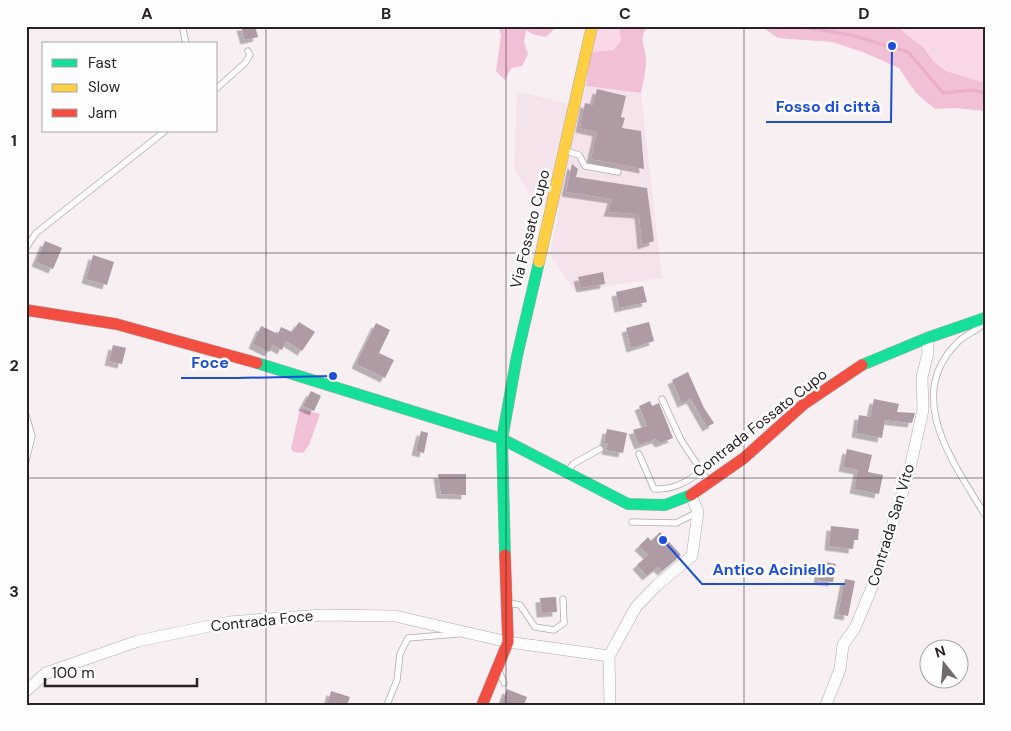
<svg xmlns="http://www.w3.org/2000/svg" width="1011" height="731" font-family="'DM Sans',sans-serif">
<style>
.built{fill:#f5e3eb}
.green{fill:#fad8e7}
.forest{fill:#f1bfd6}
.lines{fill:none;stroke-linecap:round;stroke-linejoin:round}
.stream{stroke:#ebadca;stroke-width:3}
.building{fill:#ae9ba4;filter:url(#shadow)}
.lane-casing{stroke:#b0aaad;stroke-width:7}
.street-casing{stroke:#b0aaad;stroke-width:12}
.fast-casing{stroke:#b0aaad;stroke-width:12}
.slow-casing{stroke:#b0aaad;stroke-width:12}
.jam-casing{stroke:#b0aaad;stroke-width:12}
.lane{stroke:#fefdfd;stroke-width:5.5}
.street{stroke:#fefdfd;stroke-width:11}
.fast{stroke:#16e098;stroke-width:11}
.slow{stroke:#ffcf43;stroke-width:11}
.jam{stroke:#f24e42;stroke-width:11}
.grid{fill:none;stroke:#282225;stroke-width:1;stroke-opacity:0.55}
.labels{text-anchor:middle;stroke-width:5;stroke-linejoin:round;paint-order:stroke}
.street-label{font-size:15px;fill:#282225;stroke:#fdfdfd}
.leader{fill:none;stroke:#1d4ed8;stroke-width:2}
.callout-dot{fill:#1d4ed8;stroke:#fdfdfd;stroke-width:2}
.callout-label{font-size:16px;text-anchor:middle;font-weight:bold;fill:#1d4ed8;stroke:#fdfdfd;stroke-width:5;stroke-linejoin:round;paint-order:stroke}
.neatline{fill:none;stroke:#282225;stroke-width:2}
.grid-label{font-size:16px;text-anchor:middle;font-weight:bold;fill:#282225}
</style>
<defs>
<filter id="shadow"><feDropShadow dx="-4.5" dy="4.5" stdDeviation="0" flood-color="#0004"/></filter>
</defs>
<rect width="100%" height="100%" fill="#f8eff3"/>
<path class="built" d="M586 86 641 93 662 278 575 291 550 255 559 208 535 204 514 168 517 91 581 107Z"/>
<g class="green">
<path d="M597 26H619L621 41 612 50 591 52Z"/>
<path d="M896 26H985V83L946 71 934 62 924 48Z"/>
</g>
<g class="forest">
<path d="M498 26H557L546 37 532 34 526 30 524 42 528 54 522 66 511 68 505 80 496 71 501 36Z"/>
<path d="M619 26H649C636 38 647 48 646 61 646 71 643 83 641 93L586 86 591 52 613 50 621 41Z"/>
<path d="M761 26H896L924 48 934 62 946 71 985 83V111L956 108 935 109 916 93 899 68 863 52 832 42 778 38Z"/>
<path d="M300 409 320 414 309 445 303 453 294 452 291 449Z"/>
</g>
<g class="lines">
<path class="stream" d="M795 26 851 35 908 52 943 93 972 90 985 93"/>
</g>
<g class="building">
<path d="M241 26H255L258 37 245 40Z"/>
<path d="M597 89 626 96 621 117 625 118 622 128 641 131 644 169 591 159 597 132 580 128 585 103 593 105Z"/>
<path d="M572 164 578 169 576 177 647 188 654 241 642 245 639 214 608 212 612 199 566 192Z"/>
<path d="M45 241 62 248 53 269 36 262Z"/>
<path d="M93 255 114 262 107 285 86 279Z"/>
<path d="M603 272 605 284 581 288 578 277Z"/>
<path d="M643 286 647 302 619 308 616 292Z"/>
<path d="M299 322 315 332 302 351 286 341 282 350 273 345 269 352 253 344 261 326 278 334 281 327 292 332Z"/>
<path d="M649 322 654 341 631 348 626 328Z"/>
<path d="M376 323 390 330 379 353 394 360 385 378 356 364Z"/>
<path d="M113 345 126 348 122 364 109 361Z"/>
<path d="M688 372 704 408 714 423 707 427 691 399 682 403 672 380Z"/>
<path d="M311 391 321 396 314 411 303 406Z"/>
<path d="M874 399 899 404 897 412 915 413 912 423 885 420 882 438 856 433 859 415 870 417Z"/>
<path d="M650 401 652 406 659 403 673 438 660 443 656 439 639 445 633 430 647 426 639 406Z"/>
<path d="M607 429 627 433 623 453 606 450 608 444 604 443Z"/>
<path d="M421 431 428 433 424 453 416 451Z"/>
<path d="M847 449 872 455 868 472 883 475 879 494 854 489 858 470 843 467Z"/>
<path d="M438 474H466V495L441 494Z"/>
<path d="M831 526 859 529 858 540H854L853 549 829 546Z"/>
<path d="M660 532 681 555 662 571 658 567 647 576 637 565 648 555 639 546 648 537 651 541Z"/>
<path d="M821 561 836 564 833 582 818 580Z"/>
<path d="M845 579 855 581 848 616 838 614Z"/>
<path d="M556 597 557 612 541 613 540 598Z"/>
<path d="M507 689 527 697 524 705H501Z"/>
<path d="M331 691 350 697 347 705H327Z"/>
</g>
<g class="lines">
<defs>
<g id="lane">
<path d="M183 29 186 44"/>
<path d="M216 89 245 63 250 55 248 51"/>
<path d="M566 151 579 155 585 166 618 172"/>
<path d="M26 248 36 233 165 131"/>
<path d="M982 325C975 332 964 335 957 343 903 397 954 463 985 515"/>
<path d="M662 399 681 440 708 481"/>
<path d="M26 415 32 436 26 461"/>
<path d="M639 454 654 489C673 490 687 482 702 471"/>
<path d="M568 471 573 464 600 449"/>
<path d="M632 522 676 523 698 512"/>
<path d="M509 603 520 605 535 627 554 630 564 623 563 599"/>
<path d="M499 671 504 683"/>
<path d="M387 705 397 680 400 654 408 638 458 634"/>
</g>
<g id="street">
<path d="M26 691 46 673 138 641 229 622 322 615 395 616 508 642 609 656"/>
<path d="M610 705 609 656 636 607 656 586 692 556 698 512 691 495"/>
<path d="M826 705 840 669 843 645 855 628 875 580 910 468 923 410 922 377 928 353 927 338"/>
</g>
<g id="fast">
<path d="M257 363 502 439 628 504 665 505 691 495"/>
<path d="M862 365 927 338 985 318"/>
<path d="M505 555 502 439 517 356 539 262"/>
</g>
<path id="slow" d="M539 262 592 26"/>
<g id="jam">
<path d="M26 310 116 324 257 363"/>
<path d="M691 495 744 458 804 404 862 365"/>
<path d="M482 705 508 642 505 555"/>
</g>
</defs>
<use href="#lane" class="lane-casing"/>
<use href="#street" class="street-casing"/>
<use href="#fast" class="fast-casing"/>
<use href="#slow" class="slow-casing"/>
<use href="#jam" class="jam-casing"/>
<use href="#lane" class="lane"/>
<use href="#street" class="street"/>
<use href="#fast" class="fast"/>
<use href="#slow" class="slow"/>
<use href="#jam" class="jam"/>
</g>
<path class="grid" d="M266 26V705M506 26V705M744 26V705M26 253H985M26 478H985"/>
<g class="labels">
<g class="street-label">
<text transform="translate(530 229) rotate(-76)" y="5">Via Fossato Cupo</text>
<text transform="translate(760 423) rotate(-38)" y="5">Contrada Fossato Cupo</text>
<text transform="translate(891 525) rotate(-73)" y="5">Contrada San Vito</text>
<text transform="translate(262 621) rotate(-6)" y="5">Contrada Foce</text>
</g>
</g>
<path class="leader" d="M892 46L891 122H766M333 376L238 378H181M663 540L702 584H845"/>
<g class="callout-dot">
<circle cx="892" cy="46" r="5"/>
<circle cx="333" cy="376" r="5"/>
<circle cx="663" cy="540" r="5"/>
</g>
<g class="callout-label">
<text x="828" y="112">Fosso di città</text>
<text x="210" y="368">Foce</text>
<text x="774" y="575">Antico Aciniello</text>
</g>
<rect width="1011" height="731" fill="none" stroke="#fdfdfd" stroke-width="55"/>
<rect x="42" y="42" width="175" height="90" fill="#fdfdfd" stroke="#a8a5a7"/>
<rect x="52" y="59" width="25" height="8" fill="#16e098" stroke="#a8a5a7"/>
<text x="88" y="68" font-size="15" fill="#282225">Fast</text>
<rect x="52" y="84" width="25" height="8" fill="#ffcf43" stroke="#a8a5a7"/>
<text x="88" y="92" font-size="15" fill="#282225">Slow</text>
<rect x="52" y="109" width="25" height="8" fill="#f24e42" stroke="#a8a5a7"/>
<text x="88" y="118" font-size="15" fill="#282225">Jam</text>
<g transform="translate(944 664) rotate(343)"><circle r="24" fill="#fdfdfd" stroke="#a8a5a7"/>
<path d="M0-4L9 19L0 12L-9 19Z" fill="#716a6d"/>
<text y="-8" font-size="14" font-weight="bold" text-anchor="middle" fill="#282225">N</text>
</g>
<path d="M45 678v8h152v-8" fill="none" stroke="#282225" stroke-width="2.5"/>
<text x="52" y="678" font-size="15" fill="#282225" stroke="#fdfdfd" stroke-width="4" paint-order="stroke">100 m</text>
<rect x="28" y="28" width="956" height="676" class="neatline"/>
<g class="grid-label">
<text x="147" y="19">A</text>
<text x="386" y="19">B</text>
<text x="625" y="19">C</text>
<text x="864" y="19">D</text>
<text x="14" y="146">1</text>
<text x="14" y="371">2</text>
<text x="14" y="597">3</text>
</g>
</svg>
